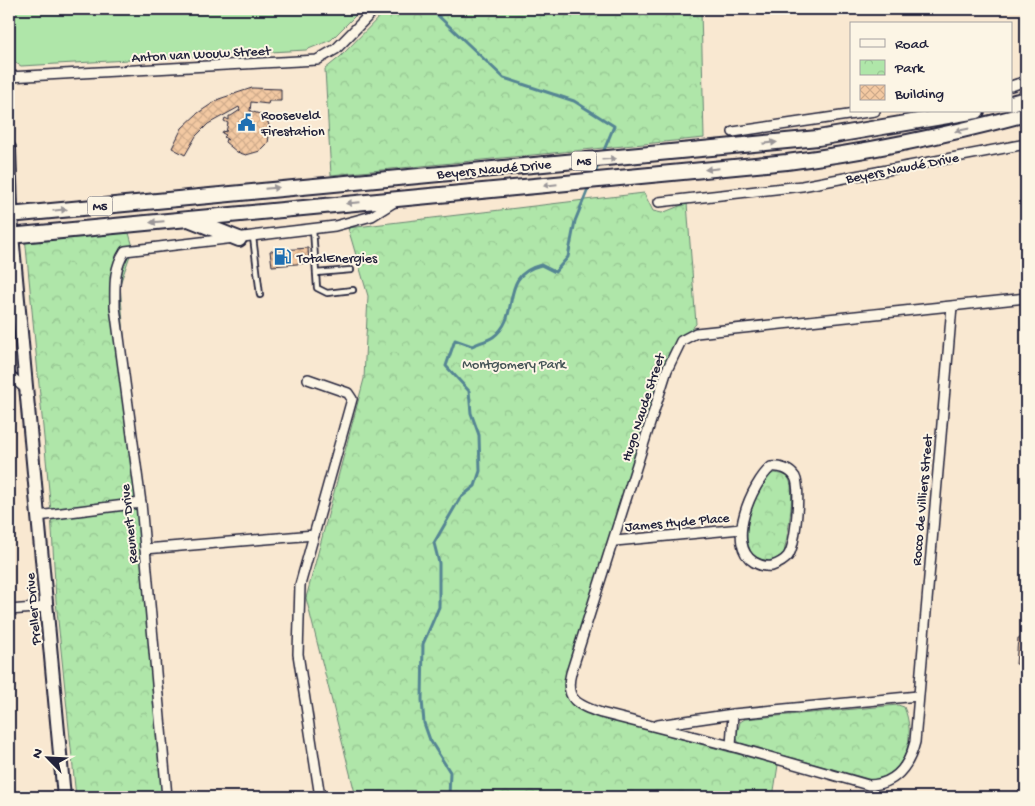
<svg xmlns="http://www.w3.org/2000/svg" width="1035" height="806" font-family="'Gochi Hand',sans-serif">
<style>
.grass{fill:#afe6a9;stroke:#688472}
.park{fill:url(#park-crowns);stroke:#688472}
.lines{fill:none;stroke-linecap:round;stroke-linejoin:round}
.stream{stroke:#548593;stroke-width:3}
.building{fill:url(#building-cross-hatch);stroke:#22223b}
.lane-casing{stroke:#22223b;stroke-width:8}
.street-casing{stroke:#22223b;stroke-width:12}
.secondary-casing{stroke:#22223b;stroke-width:16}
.primary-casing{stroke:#22223b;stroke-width:18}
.lane{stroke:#fcf5e5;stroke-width:4.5}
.street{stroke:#fcf5e5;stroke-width:9}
.secondary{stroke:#fcf5e5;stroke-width:12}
.primary{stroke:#fcf5e5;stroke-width:14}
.oneway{fill:#9a9698}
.labels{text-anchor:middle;stroke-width:4;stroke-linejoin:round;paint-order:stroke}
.shield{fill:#fcf5e5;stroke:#63616e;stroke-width:1}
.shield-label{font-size:12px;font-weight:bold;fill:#22223b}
.street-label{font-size:14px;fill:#22223b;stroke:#fcf5e5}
.poi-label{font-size:14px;fill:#22223b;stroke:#fcf5e5;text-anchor:start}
.park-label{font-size:14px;fill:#455356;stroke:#fcf5e5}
</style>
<defs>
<pattern id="park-crowns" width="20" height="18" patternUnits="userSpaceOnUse" patternTransform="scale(1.25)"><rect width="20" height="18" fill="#afe6a9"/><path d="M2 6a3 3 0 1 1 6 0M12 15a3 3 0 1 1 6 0" fill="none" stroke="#96c592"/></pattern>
<pattern id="building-cross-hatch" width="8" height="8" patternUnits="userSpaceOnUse" patternTransform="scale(1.25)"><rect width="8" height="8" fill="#f3c9a2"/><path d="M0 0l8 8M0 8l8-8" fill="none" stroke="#d0ac8c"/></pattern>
</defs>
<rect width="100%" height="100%" fill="#f9e8d1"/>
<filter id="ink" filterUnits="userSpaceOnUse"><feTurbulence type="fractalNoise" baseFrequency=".02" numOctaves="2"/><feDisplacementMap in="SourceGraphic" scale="10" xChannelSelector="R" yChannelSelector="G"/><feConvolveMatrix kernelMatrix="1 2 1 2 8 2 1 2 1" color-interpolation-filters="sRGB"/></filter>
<g filter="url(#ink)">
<path class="grass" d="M12 9H362L331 40 306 50 21 66 14 62Z"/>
<g class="park">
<path d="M387 9H701L704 138 331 175 325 69 340 57Z"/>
<path d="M644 193 653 211 662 213 687 203 696 324 671 352 568 674 582 707 641 728 778 765 773 797H356L306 598 364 379 368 296 348 228Z"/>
<path d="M129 233 133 247 120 284 137 505 169 797H76L56 601 51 512 25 236Z"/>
<path d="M775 473C780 474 786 474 789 479 796 493 787 537 784 553L776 559 763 562C731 547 754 497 768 475Z"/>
<path d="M898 705 904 707C916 735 908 775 872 780L739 743 736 737 740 722 745 719Z"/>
</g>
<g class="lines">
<g class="stream">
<path d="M431 9 504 78 574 101 614 126 602 155"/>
<path d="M594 176 599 163"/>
<path d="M449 797 450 772 430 740 424 723 422 700 423 644 439 607V563L434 543 460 498 475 486 480 471 479 435 471 413 469 391 446 366 455 340 472 346C478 343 487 341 493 337 523 315 497 276 541 265L555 272 568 257 575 221 590 184"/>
</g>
</g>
<g class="building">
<path d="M252 88 281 89V101H269L268 104 251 102 250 111 263 115 267 119 270 129 268 143 260 151 246 155 237 152 225 142 226 139 228 140 224 137 226 135 222 133 223 131 226 132 228 123 224 121 225 118 229 120V116H231L240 110 239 107 208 124 196 136 185 155 172 148 182 128 198 113 219 99Z"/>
<path d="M308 248 309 263 272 266 270 251Z"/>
<path d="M1018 638H1026V665L1016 664Z"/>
</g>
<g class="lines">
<defs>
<g id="lane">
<path d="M313 229 317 288 327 293 353 290"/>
<path d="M253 237 260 295"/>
<path d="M316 273 351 270"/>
</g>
<g id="street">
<path d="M9 77 317 60 336 49 375 9"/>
<path d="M1011 86 1026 81"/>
<path d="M733 132 875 111"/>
<path d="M659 202 802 186 1026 144"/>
<path d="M952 306 915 742C909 766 895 785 868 785L731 746 601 713C578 705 564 700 571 673L667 370 681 341 696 333 1026 298"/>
<path d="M9 375 26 389"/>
<path d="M771 467C780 466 790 469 795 477 801 488 796 544 788 556 784 561 778 564 772 566 766 567 759 565 754 562 725 545 752 483 771 467Z"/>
<path d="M38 516 141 503"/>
<path d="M314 535 300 585 298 654 320 797"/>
<path d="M615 541 741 529"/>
<path d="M145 549 314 535 352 399 348 393 308 379"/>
<path d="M9 610 47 607"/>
<path d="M658 725 733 714 918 696"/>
<path d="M731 746 733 714"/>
<path d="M167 797 141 503 115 307C115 286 113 270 125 251L335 226 372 216 396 201"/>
</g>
<path id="secondary" d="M9 148 12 235 64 797"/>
<g id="primary">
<path d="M1011 103 1026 99"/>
<path d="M9 215 818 138 977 111"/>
<path d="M191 220 239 239"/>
<path d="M9 236 787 162C867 152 948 135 1026 114"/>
</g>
</defs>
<use href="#lane" class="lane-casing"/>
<use href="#street" class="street-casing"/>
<use href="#secondary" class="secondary-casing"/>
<use href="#primary" class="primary-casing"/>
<use href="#lane" class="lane"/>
<use href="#street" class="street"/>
<use href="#secondary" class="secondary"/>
<use href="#primary" class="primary"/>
</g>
<defs><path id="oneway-solid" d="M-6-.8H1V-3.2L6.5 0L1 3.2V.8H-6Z" transform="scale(1.25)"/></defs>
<g class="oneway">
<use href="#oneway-solid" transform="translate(962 130) rotate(168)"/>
<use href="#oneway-solid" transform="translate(770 143) rotate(-6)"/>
<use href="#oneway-solid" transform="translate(609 159) rotate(-4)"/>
<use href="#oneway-solid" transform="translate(712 169) rotate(174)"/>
<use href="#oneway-solid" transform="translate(550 185) rotate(174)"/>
<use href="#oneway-solid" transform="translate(272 188) rotate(-5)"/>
<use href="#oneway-solid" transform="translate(353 203) rotate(175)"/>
<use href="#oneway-solid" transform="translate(60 210) rotate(-6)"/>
<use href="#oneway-solid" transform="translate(157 222) rotate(175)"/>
</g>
</g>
<defs>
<symbol id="civic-bare" viewBox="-9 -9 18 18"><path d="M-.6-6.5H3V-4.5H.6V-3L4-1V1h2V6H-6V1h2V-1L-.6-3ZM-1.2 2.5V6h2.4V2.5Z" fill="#1f6fb2" stroke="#fcf5e5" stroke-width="2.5" paint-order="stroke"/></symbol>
<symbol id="fuel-bare" viewBox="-9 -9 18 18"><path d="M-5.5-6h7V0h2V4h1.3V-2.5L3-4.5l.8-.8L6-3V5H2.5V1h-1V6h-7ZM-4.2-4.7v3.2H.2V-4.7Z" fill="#1f6fb2" stroke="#fcf5e5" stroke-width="2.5" paint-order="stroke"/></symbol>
</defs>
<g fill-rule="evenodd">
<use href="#civic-bare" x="234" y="110" width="25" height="25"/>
<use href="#fuel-bare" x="270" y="244" width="25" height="25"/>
</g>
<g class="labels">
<g class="shield">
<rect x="571.5" y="151.5" width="25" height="19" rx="4"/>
<rect x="87.5" y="196.5" width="25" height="19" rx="4"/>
</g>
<g class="shield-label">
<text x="584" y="165">M5</text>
<text x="100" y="210">M5</text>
</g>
<g class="street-label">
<text transform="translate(201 53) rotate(-3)" y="5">Anton van Wouw Street</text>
<text transform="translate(902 167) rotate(-11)" y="5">Beyers Naudé Drive</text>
<text transform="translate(494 168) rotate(-5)" y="5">Beyers Naudé Drive</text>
<text transform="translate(642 407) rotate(-72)" y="5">Hugo Naude Street</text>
<text transform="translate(921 500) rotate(-85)" y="5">Rocco de Villiers Street</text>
<text transform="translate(677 521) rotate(-5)" y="5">James Hyde Place</text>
<text transform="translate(128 524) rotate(-96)" y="5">Reunert Drive</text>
<text transform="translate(32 609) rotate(-95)" y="5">Preller Drive</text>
</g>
<g class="poi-label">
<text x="261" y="119">Rooseveld<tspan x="261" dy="16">Firestation</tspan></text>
<text x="297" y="262">TotalEnergies</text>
</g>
<g class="park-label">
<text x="514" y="368">Montgomery Park</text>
</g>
</g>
<rect width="1035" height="806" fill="none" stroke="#fcf5e5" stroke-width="30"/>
<rect x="15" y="15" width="1005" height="776" fill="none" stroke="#22223b" stroke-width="2" filter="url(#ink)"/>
<rect x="850" y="22" width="162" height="90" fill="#fcf5e5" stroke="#a5a1a1"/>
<rect x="860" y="39" width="25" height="8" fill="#fcf5e5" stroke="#a5a1a1"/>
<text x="895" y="48" font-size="15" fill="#22223b">Road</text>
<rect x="860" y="60" width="25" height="15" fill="url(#park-crowns)" stroke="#a5a1a1"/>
<text x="895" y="72" font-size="15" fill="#22223b">Park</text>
<rect x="860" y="85" width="25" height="15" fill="url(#building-cross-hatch)" stroke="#a5a1a1"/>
<text x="895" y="98" font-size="15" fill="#22223b">Building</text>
<g transform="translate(48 758) rotate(294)" stroke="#fcf5e5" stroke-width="4" paint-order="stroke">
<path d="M0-4L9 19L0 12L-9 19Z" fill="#22223b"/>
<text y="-8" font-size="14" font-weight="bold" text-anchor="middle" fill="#22223b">N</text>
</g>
</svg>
